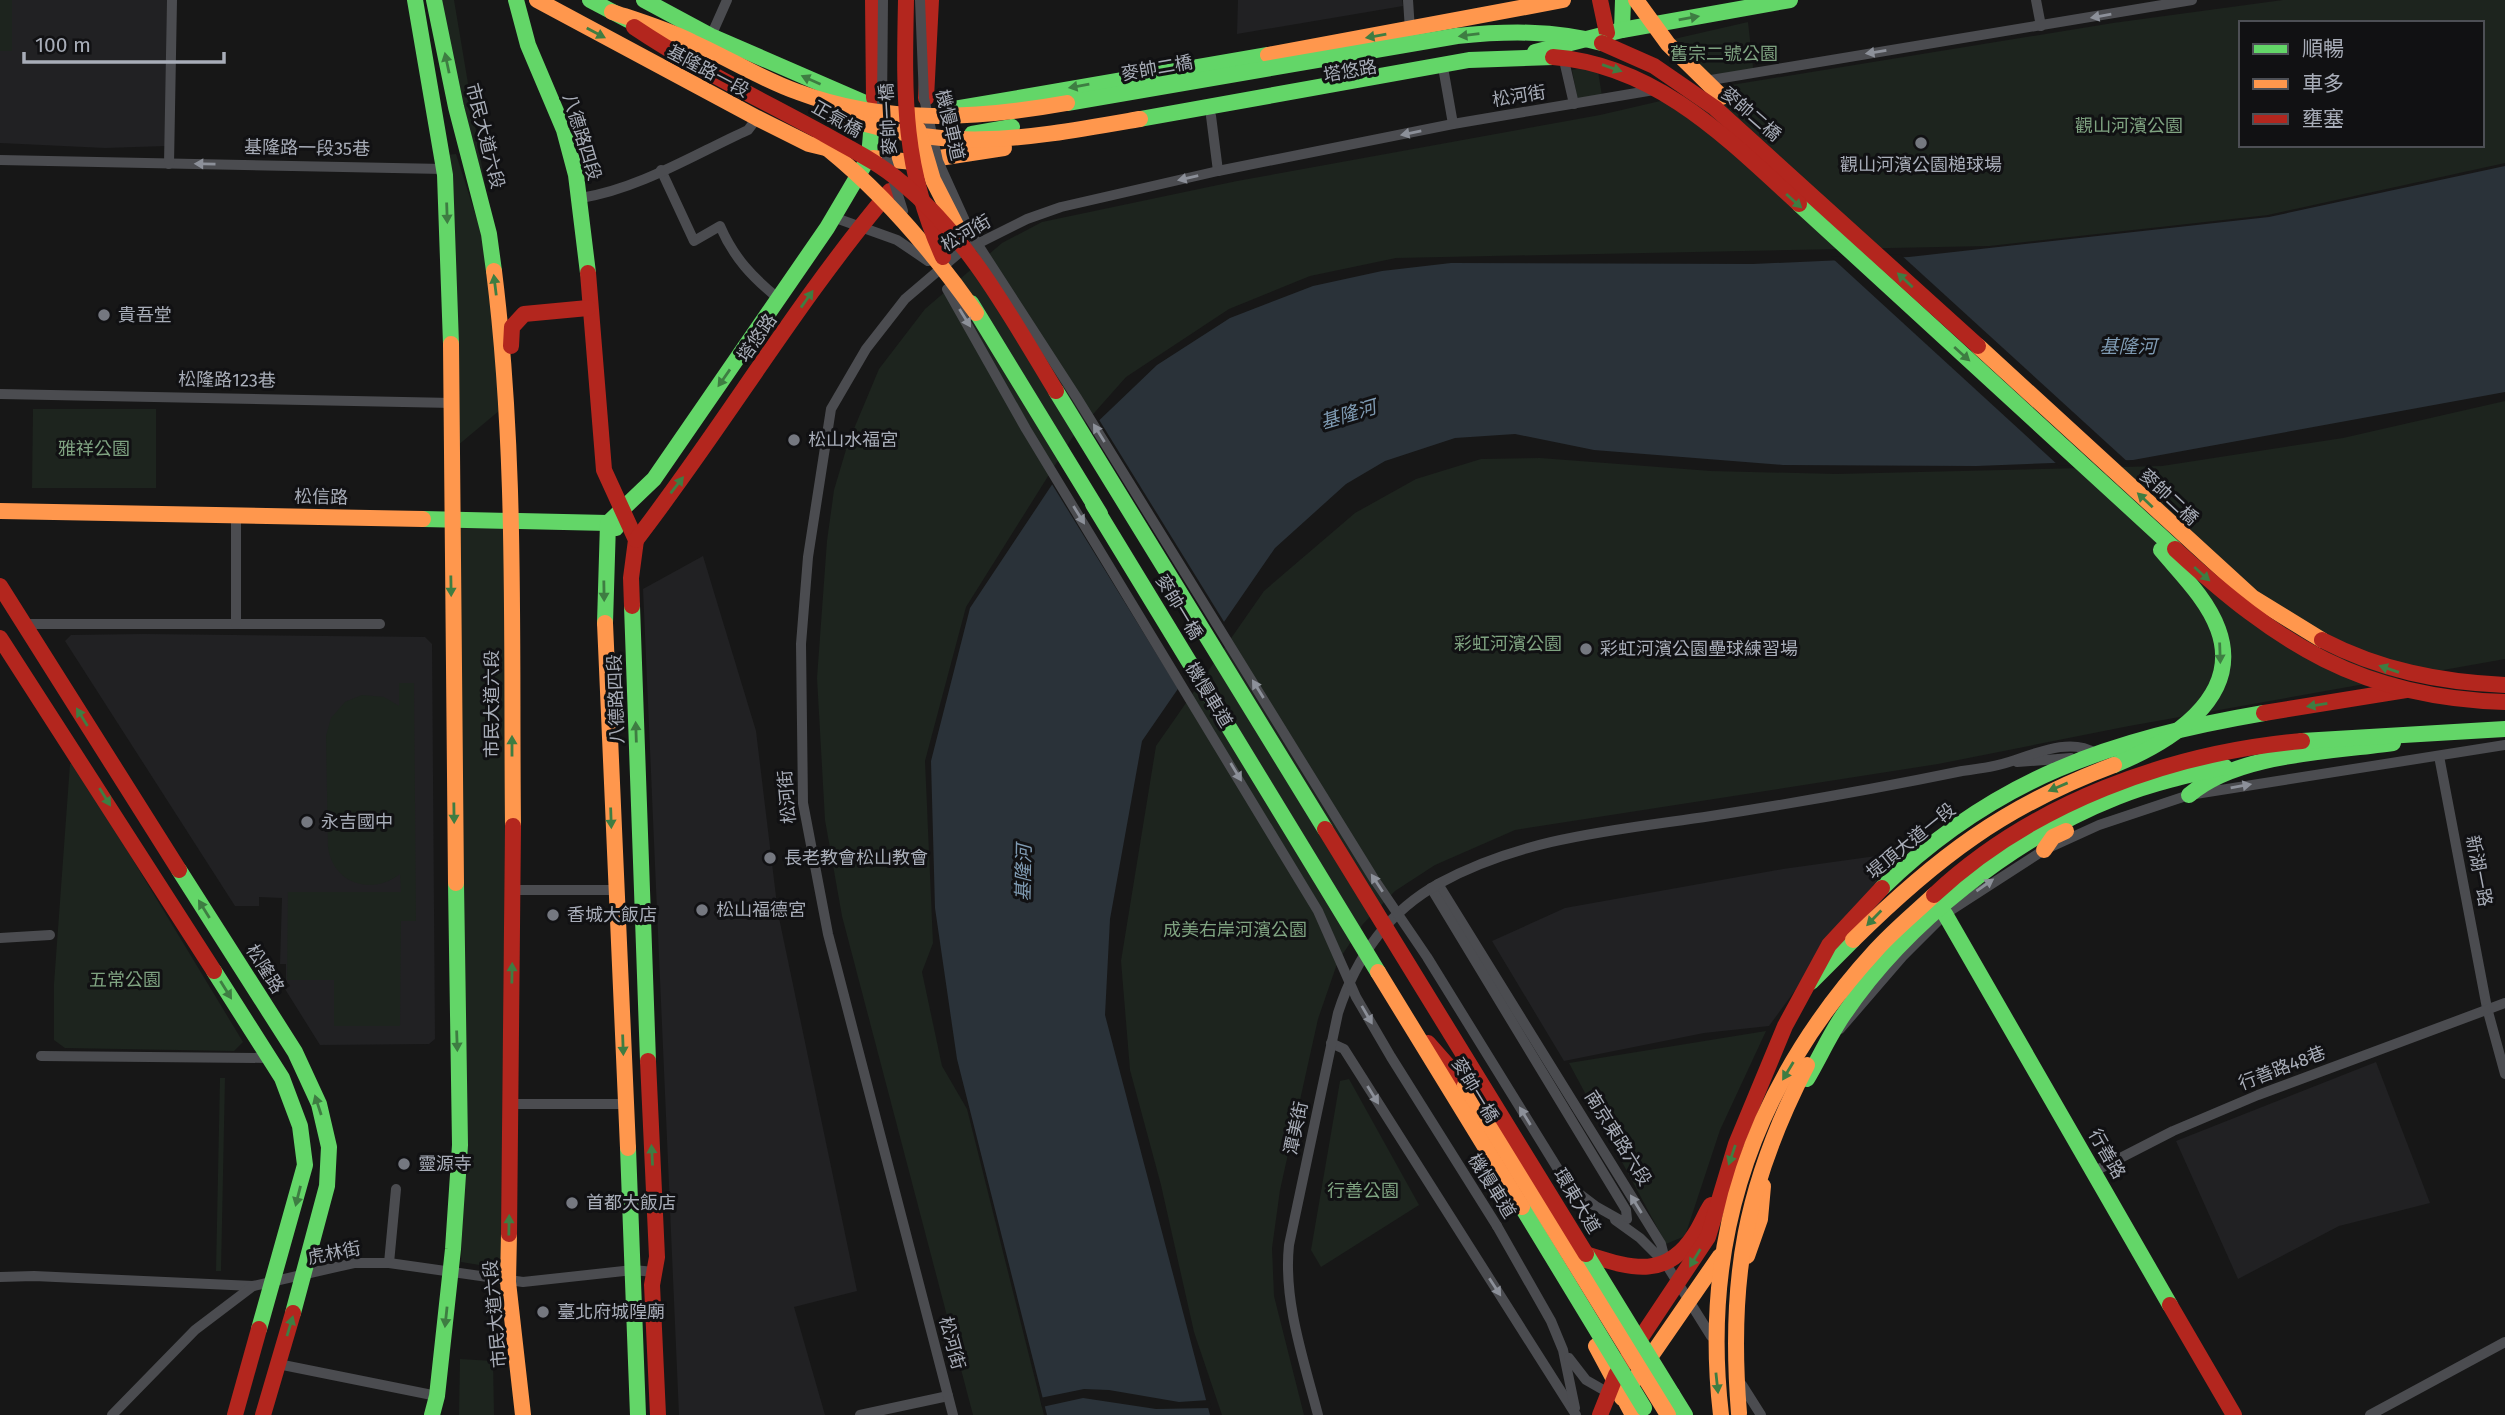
<svg xmlns="http://www.w3.org/2000/svg" width="2505" height="1415" font-family="'Fira Sans','Noto Sans TC',sans-serif">
<style>
.built{fill:#212123}
.green{fill:#1d241e;fill-rule:evenodd}
.water{fill:#2a3239}
.pier{fill:#171717}
.lines{fill:none;stroke-linecap:round;stroke-linejoin:round}
.street{stroke:#4b4c50;stroke-width:10}
.fast{stroke:#63d668;stroke-width:16}
.slow{stroke:#ff974d;stroke-width:16}
.jam{stroke:#b3261e;stroke-width:16}
.street-bridge{stroke:#4b4c50;stroke-width:10}
.fast-bridge{stroke:#63d668;stroke-width:16}
.slow-bridge{stroke:#ff974d;stroke-width:16}
.jam-bridge{stroke:#b3261e;stroke-width:16}
.oneway{fill:#8c9099}
.oneway2{fill:#3e7d42}
.poi-dot{fill:#757880;stroke:#111113;stroke-width:2.5}
.labels{text-anchor:middle;stroke-width:6;stroke-linejoin:round;paint-order:stroke}
.park-label{font-size:18px;fill:#7fa381;stroke:#111113}
.street-label{font-size:18px;fill:#a8adb8;stroke:#111113}
.poi-label{font-size:18px;fill:#a8adb8;stroke:#111113;text-anchor:start}
.water-label{font-size:19px;font-style:italic;fill:#7f9bb3;stroke:#111113}
</style>
<rect width="100%" height="100%" fill="#171717"/>
<g class="built">
<path d="M0 0H167L166 146 105 148 0 143Z"/>
<path d="M1238 0H1402L1403 6 1237 34Z"/>
<path d="M703 556 756 731 778 913 857 1291 794 1307 825 1415H679L643 589Z"/>
<path d="M144 634 425 637 432 644 435 1039 429 1044 320 1045 285 989 290 986 286 981V964H280L282 898 259 897V906H235L65 641 71 635Z"/>
<path d="M1912 851 1848 918 1769 1026 1704 1033 1564 1061 1492 941 1565 908 1783 869Z"/>
<path d="M2376 1062 2430 1203 2339 1226 2238 1279 2176 1141Z"/>
</g>
<g class="green">
<rect x="0" y="0" width="12" height="51"/>
<path d="M438 0H454L504 298Z"/>
<path d="M2283 0H2505V163L2268 215 1989 246 1396 258 1310 276 1229 309 1126 377 1072 438 966 607 925 761 933 943 922 972 942 1066 967 1109 1044 1415H973L842 916 825 820 817 678 827 541 834 490 848 443 879 369 925 309 1002 243 1042 222 1237 181 1600 115 1725 86 2113 23ZM2241 23H2482V145H2241Z"/>
<path d="M1748 22 1754 76 1714 82 1674 39Z"/>
<path d="M1597 65 1602 96 1578 101 1572 70Z"/>
<path d="M456 154 480 229 491 287 500 410 457 446 446 155Z"/>
<path d="M2505 401V659L2129 726 1938 764 1515 830 1435 865 1395 891 1363 924 1338 961 1318 1019 1280 1190 1272 1248 1274 1296 1304 1415H1222L1194 1332 1161 1185 1130 1070 1121 961 1156 746 1264 591 1355 513 1416 479 1481 459 1540 458 1711 471 1836 474 2162 466 2343 438Z"/>
<path d="M33 409H156V488H32Z"/>
<path d="M460 525 508 526 501 1265 498 1268 461 1262 464 1180 458 983Z"/>
<path d="M399 683H414L416 921H401L400 1026H334V980H287L288 892H401L400 874C372 896 333 884 328 847L326 736 331 718 345 702 362 695 384 697 399 706Z"/>
<path d="M70 764H75L243 1042 234 1051 65 1048 54 1040V984Z"/>
<path d="M1766 1031 1720 1130 1685 1236 1666 1244 1569 1063Z"/>
<path d="M220 1078H225L221 1271H216Z"/>
<path d="M1349 1079 1419 1205 1321 1267 1311 1250 1340 1081Z"/>
<path d="M460 1359 493 1361 494 1415H459Z"/>
</g>
<path class="water" d="M2505 166V392L2133 460 1976 466 1783 465 1594 450 1515 434 1455 438 1385 461 1346 484 1275 548 1142 741 1110 919 1105 1015 1210 1415H1047L957 1059 935 908 931 761 970 608 1087 432 1157 365 1230 318 1313 286 1382 271 1451 263 1753 264 1909 257 2269 217Z"/>
<g class="pier">
<path d="M1900 254 2130 464 2059 466 1831 257Z"/>
<path d="M1098 418 1226 625 1180 692 1050 481 1084 431Z"/>
<path d="M1084 1389 1109 1390 1179 1402 1209 1400 1212 1408 1156 1409 1083 1398 1042 1407 1040 1398Z"/>
</g>
<g class="lines">
<g class="street">
<path d="M1408 0 1410 30"/>
<path d="M2036 0 2041 26"/>
<path d="M711 36 727 0"/>
<path d="M1563 56 1574 104"/>
<path d="M1444 73 1453 124"/>
<path d="M1705 81 2192 0"/>
<path d="M1211 116 1218 171"/>
<path d="M0 160 444 169"/>
<path d="M169 164 172 0"/>
<path d="M661 170 694 241 720 226C734 258 752 277 779 299"/>
<path d="M581 198C639 189 695 154 748 130L757 118"/>
<path d="M833 217 897 240 928 261"/>
<path d="M0 394 453 403"/>
<path d="M24 624H380"/>
<path d="M236 624V515"/>
<path d="M2439 756 2487 1008 2505 1074"/>
<path d="M2017 762 2071 758"/>
<path d="M1438 884 1661 1244 1666 1264 1711 1336"/>
<path d="M1431 888 1626 1210 1627 1219 1622 1221 1590 1203"/>
<path d="M513 890H615"/>
<path d="M0 938 50 935"/>
<path d="M1840 1029 1903 956 1945 914 2044 850 2099 825 2189 795 2505 745"/>
<path d="M1331 1043 1344 1049 1576 1415"/>
<path d="M41 1056 269 1058"/>
<path d="M511 1104H626"/>
<path d="M2095 1171 2173 1131 2258 1095 2505 1003"/>
<path d="M1561 1174 1573 1189 1594 1205"/>
<path d="M1615 1220 1640 1238 1664 1262"/>
<path d="M1497 1226 1551 1321 1563 1350 1575 1408"/>
<path d="M389 1263 396 1189"/>
<path d="M0 1277 34 1276 253 1286"/>
<path d="M1569 1358 1586 1380 1614 1396"/>
<path d="M278 1364 437 1396"/>
<path d="M1742 1385 1761 1415"/>
<path d="M112 1415 195 1330 253 1286 354 1263H389L523 1282 633 1270 654 1272"/>
<path d="M860 1415 948 1396"/>
<path d="M953 1415 828 934 803 803 801 644 808 557 831 409 866 349 905 299 959 253 1027 219 1061 207 1218 171 1453 124 1654 90"/>
<path d="M1318 1415C1304 1361 1283 1301 1289 1245L1338 1013C1356 957 1387 912 1440 883 1524 837 1618 830 1711 816 1795 803 1879 788 1962 771 1978 769 1994 767 2009 762 2035 754 2070 737 2095 753"/>
<path d="M2370 1415 2505 1342"/>
</g>
<g class="fast">
<path d="M415 0 445 175 451 344"/>
<path d="M434 0 456 107 489 234 494 271"/>
<path d="M516 0 528 45 564 130 576 175 588 273"/>
<path d="M590 0 628 20"/>
<path d="M644 0 711 36 870 105"/>
<path d="M1622 30 1623 0"/>
<path d="M1535 52 1622 30 1790 0"/>
<path d="M954 109 1268 55"/>
<path d="M972 134 1012 127"/>
<path d="M423 519 608 523 616 528"/>
<path d="M632 606 648 1061"/>
<path d="M605 623 608 523 654 479 827 228 869 157 874 98"/>
<path d="M2189 795C2237 753 2331 752 2393 743"/>
<path d="M179 870 295 1052 319 1104 329 1147 327 1186 293 1313"/>
<path d="M1882 888C1995 778 2112 739 2264 713"/>
<path d="M1945 914 2170 1305"/>
<path d="M214 971 282 1078 300 1126 305 1165 259 1329"/>
<path d="M1811 982 1853 940"/>
<path d="M1807 1079C1820 1057 1830 1034 1844 1014 1905 923 2015 837 2117 797 2152 783 2188 775 2225 767"/>
<path d="M628 1148 638 1415"/>
<path d="M1672 1394 1685 1415"/>
<path d="M432 1415 437 1396 453 1249 460 1145 456 883"/>
</g>
<g class="slow">
<path d="M537 0 757 118 809 144 838 151"/>
<path d="M1268 55 1563 0"/>
<path d="M873 158 913 162 1004 148"/>
<path d="M494 271C517 455 511 641 513 826"/>
<path d="M451 344 456 883"/>
<path d="M0 511 423 519"/>
<path d="M605 623 628 1148"/>
<path d="M2044 850 2053 837 2066 831"/>
<path d="M509 1234 508 1282 523 1415"/>
<path d="M1747 1256 1760 1219 1763 1186"/>
<path d="M1596 1346 1633 1415"/>
<path d="M1622 1398 1720 1256"/>
</g>
<g class="jam">
<path d="M873 0 874 98"/>
<path d="M1600 0 1607 33"/>
<path d="M926 98 931 0"/>
<path d="M588 273 604 470 636 540 631 578 632 606"/>
<path d="M511 346 512 327 524 314 588 308"/>
<path d="M636 540C724 426 797 301 890 191"/>
<path d="M0 586 179 870"/>
<path d="M0 638 214 971"/>
<path d="M2264 713 2406 690"/>
<path d="M1428 1043 1465 1085"/>
<path d="M648 1061 657 1257 652 1285 658 1415"/>
<path d="M509 1234 513 826"/>
<path d="M1589 1255C1633 1269 1667 1279 1695 1234 1701 1225 1705 1214 1711 1205"/>
<path d="M2170 1305 2234 1415"/>
<path d="M235 1415 259 1329"/>
<path d="M263 1415 293 1313"/>
<path d="M1600 1415 1616 1375 1708 1237 1736 1144 1785 1026 1829 945 1882 888"/>
</g>
<g class="street-bridge">
<path d="M883 0 882 108 887 160 903 211"/>
<path d="M920 0 924 98 938 161 971 234 1077 398 1374 879 1427 957 1561 1174"/>
<path d="M947 289 1026 429 1318 911 1356 997 1391 1057 1497 1226"/>
</g>
<g class="fast-bridge">
<path d="M1067 103 1457 36C1506 31 1554 30 1602 43"/>
<path d="M1140 119 1469 60 1553 57"/>
<path d="M1799 204 2175 549"/>
<path d="M971 303 1100 514"/>
<path d="M1056 391 1325 829"/>
<path d="M1093 504 1378 972"/>
<path d="M2302 741 2505 729"/>
<path d="M2114 765C2166 744 2244 699 2218 629 2207 599 2181 574 2161 550"/>
<path d="M1522 1207 1644 1408"/>
<path d="M1586 1254 1672 1394"/>
</g>
<g class="slow-bridge">
<path d="M1636 0 1668 44 1722 97"/>
<path d="M612 12C639 21 666 29 692 42 728 58 761 79 798 92 885 125 978 119 1067 103"/>
<path d="M832 113C945 155 1025 139 1140 119"/>
<path d="M918 129 933 180 959 231"/>
<path d="M828 149C886 196 933 252 976 313"/>
<path d="M1978 346 2252 597 2322 640"/>
<path d="M1853 940C1936 858 2004 806 2114 765"/>
<path d="M1378 972 1522 1207"/>
<path d="M1465 1085 1668 1415"/>
<path d="M1739 1413C1728 1279 1745 1185 1807 1065"/>
<path d="M1721 1415C1700 1237 1755 1082 1876 950 1894 930 1915 913 1934 895"/>
</g>
<g class="jam-bridge">
<path d="M906 0C904 96 902 167 943 257"/>
<path d="M634 27C695 68 760 99 824 134 850 149 878 162 901 182 968 237 1011 317 1056 391"/>
<path d="M1602 43 1654 66 1715 108 1978 346"/>
<path d="M1553 57C1656 65 1727 138 1799 204"/>
<path d="M2175 549C2278 644 2361 698 2505 702"/>
<path d="M2322 640C2380 670 2439 682 2505 685"/>
<path d="M1325 829 1586 1254"/>
<path d="M1934 895C2032 803 2169 753 2302 741"/>
</g>
</g>
<defs><path id="oneway-solid" d="M-6-.8H1V-3.2L6.5 0L1 3.2V.8H-6Z" transform="scale(1.75)"/></defs>
<g class="oneway">
<use href="#oneway-solid" transform="translate(2101 16) rotate(170)"/>
<use href="#oneway-solid" transform="translate(1876 52) rotate(171)"/>
<use href="#oneway-solid" transform="translate(1411 133) rotate(169)"/>
<use href="#oneway-solid" transform="translate(205 164) rotate(-179)"/>
<use href="#oneway-solid" transform="translate(1188 178) rotate(167)"/>
<use href="#oneway-solid" transform="translate(965 318) rotate(58)"/>
<use href="#oneway-solid" transform="translate(1099 433) rotate(-122)"/>
<use href="#oneway-solid" transform="translate(1079 515) rotate(58)"/>
<use href="#oneway-solid" transform="translate(1258 689) rotate(-122)"/>
<use href="#oneway-solid" transform="translate(1236 772) rotate(59)"/>
<use href="#oneway-solid" transform="translate(2241 786) rotate(-10)"/>
<use href="#oneway-solid" transform="translate(1377 883) rotate(-123)"/>
<use href="#oneway-solid" transform="translate(1985 885) rotate(-35)"/>
<use href="#oneway-solid" transform="translate(1367 1015) rotate(60)"/>
<use href="#oneway-solid" transform="translate(1373 1095) rotate(58)"/>
<use href="#oneway-solid" transform="translate(1525 1116) rotate(-122)"/>
<use href="#oneway-solid" transform="translate(1636 1204) rotate(-122)"/>
<use href="#oneway-solid" transform="translate(1495 1287) rotate(57)"/>
</g>
<g class="oneway2">
<use href="#oneway-solid" transform="translate(1689 18) rotate(-10)"/>
<use href="#oneway-solid" transform="translate(596 33) rotate(28)"/>
<use href="#oneway-solid" transform="translate(1469 35) rotate(173)"/>
<use href="#oneway-solid" transform="translate(1376 36) rotate(170)"/>
<use href="#oneway-solid" transform="translate(447 63) rotate(-102)"/>
<use href="#oneway-solid" transform="translate(1612 68) rotate(19)"/>
<use href="#oneway-solid" transform="translate(811 80) rotate(-156)"/>
<use href="#oneway-solid" transform="translate(1079 86) rotate(170)"/>
<use href="#oneway-solid" transform="translate(1794 201) rotate(42)"/>
<use href="#oneway-solid" transform="translate(447 213) rotate(88)"/>
<use href="#oneway-solid" transform="translate(1905 280) rotate(-137)"/>
<use href="#oneway-solid" transform="translate(495 285) rotate(-97)"/>
<use href="#oneway-solid" transform="translate(807 299) rotate(-55)"/>
<use href="#oneway-solid" transform="translate(1962 354) rotate(42)"/>
<use href="#oneway-solid" transform="translate(724 378) rotate(125)"/>
<use href="#oneway-solid" transform="translate(677 485) rotate(-52)"/>
<use href="#oneway-solid" transform="translate(2145 500) rotate(-137)"/>
<use href="#oneway-solid" transform="translate(2202 574) rotate(42)"/>
<use href="#oneway-solid" transform="translate(451 586) rotate(89)"/>
<use href="#oneway-solid" transform="translate(604 591) rotate(89)"/>
<use href="#oneway-solid" transform="translate(2220 653) rotate(88)"/>
<use href="#oneway-solid" transform="translate(2389 669) rotate(-161)"/>
<use href="#oneway-solid" transform="translate(2317 705) rotate(171)"/>
<use href="#oneway-solid" transform="translate(82 717) rotate(-122)"/>
<use href="#oneway-solid" transform="translate(636 732) rotate(-92)"/>
<use href="#oneway-solid" transform="translate(512 746) rotate(-90)"/>
<use href="#oneway-solid" transform="translate(2058 787) rotate(157)"/>
<use href="#oneway-solid" transform="translate(105 797) rotate(58)"/>
<use href="#oneway-solid" transform="translate(454 813) rotate(89)"/>
<use href="#oneway-solid" transform="translate(611 818) rotate(88)"/>
<use href="#oneway-solid" transform="translate(204 909) rotate(-122)"/>
<use href="#oneway-solid" transform="translate(1874 918) rotate(134)"/>
<use href="#oneway-solid" transform="translate(512 973) rotate(-89)"/>
<use href="#oneway-solid" transform="translate(226 990) rotate(58)"/>
<use href="#oneway-solid" transform="translate(457 1041) rotate(88)"/>
<use href="#oneway-solid" transform="translate(623 1045) rotate(88)"/>
<use href="#oneway-solid" transform="translate(1788 1071) rotate(121)"/>
<use href="#oneway-solid" transform="translate(318 1105) rotate(-108)"/>
<use href="#oneway-solid" transform="translate(652 1155) rotate(-93)"/>
<use href="#oneway-solid" transform="translate(1732 1155) rotate(109)"/>
<use href="#oneway-solid" transform="translate(298 1196) rotate(104)"/>
<use href="#oneway-solid" transform="translate(509 1225) rotate(-89)"/>
<use href="#oneway-solid" transform="translate(1695 1258) rotate(121)"/>
<use href="#oneway-solid" transform="translate(446 1317) rotate(96)"/>
<use href="#oneway-solid" transform="translate(290 1326) rotate(-73)"/>
<use href="#oneway-solid" transform="translate(1717 1383) rotate(84)"/>
</g>
<g class="poi-dot">
<circle cx="1921" cy="143" r="7"/>
<circle cx="104" cy="315" r="7"/>
<circle cx="794" cy="440" r="7"/>
<circle cx="1586" cy="649" r="7"/>
<circle cx="307" cy="822" r="7"/>
<circle cx="770" cy="858" r="7"/>
<circle cx="702" cy="910" r="7"/>
<circle cx="553" cy="915" r="7"/>
<circle cx="404" cy="1164" r="7"/>
<circle cx="572" cy="1203" r="7"/>
<circle cx="543" cy="1312" r="7"/>
</g>
<g class="labels">
<g class="park-label">
<text x="1724" y="60">舊宗二號公園</text>
<text x="2129" y="132">觀山河濱公園</text>
<text x="94" y="455">雅祥公園</text>
<text x="1508" y="650">彩虹河濱公園</text>
<text x="1235" y="936">成美右岸河濱公園</text>
<text x="125" y="986">五常公園</text>
<text x="1363" y="1197">行善公園</text>
</g>
<g class="street-label">
<text transform="translate(1157 68) rotate(-10)" y="6">麥帥二橋</text>
<text transform="translate(708 71) rotate(28)" y="6">基隆路一段</text>
<text transform="translate(1350 71) rotate(-10)" y="6">塔悠路</text>
<text transform="translate(1519 96) rotate(-9)" y="6">松河街</text>
<text transform="translate(1751 114) rotate(41)" y="6">麥帥二橋</text>
<text transform="translate(837 119) rotate(30)" y="6">正氣橋</text>
<text transform="translate(888 119) rotate(-93)" y="6">麥帥一橋</text>
<text transform="translate(950 125) rotate(77)" y="6">機慢車道</text>
<text transform="translate(485 136) rotate(76)" y="6">市民大道六段</text>
<text transform="translate(582 137) rotate(73)" y="6">八德路四段</text>
<text transform="translate(307 148) rotate(1)" y="6">基隆路一段35巷</text>
<text transform="translate(966 233) rotate(-30)" y="6">松河街</text>
<text transform="translate(757 338) rotate(-55)" y="6">塔悠路</text>
<text transform="translate(227 380) rotate(1)" y="6">松隆路123巷</text>
<text transform="translate(321 497) rotate(1)" y="6">松信路</text>
<text transform="translate(2169 497) rotate(43)" y="6">麥帥二橋</text>
<text transform="translate(1179 607) rotate(59)" y="6">麥帥一橋</text>
<text transform="translate(1209 695) rotate(59)" y="6">機慢車道</text>
<text transform="translate(616 699) rotate(-92)" y="6">八德路四段</text>
<text transform="translate(492 704) rotate(-90)" y="6">市民大道六段</text>
<text transform="translate(787 797) rotate(-95)" y="6">松河街</text>
<text transform="translate(1911 841) rotate(-39)" y="6">堤頂大道一段</text>
<text transform="translate(2479 871) rotate(79)" y="6">新湖一路</text>
<text transform="translate(265 969) rotate(58)" y="6">松隆路</text>
<text transform="translate(2282 1068) rotate(-21)" y="6">行善路48巷</text>
<text transform="translate(1475 1090) rotate(59)" y="6">麥帥一橋</text>
<text transform="translate(1296 1128) rotate(-78)" y="6">潭美街</text>
<text transform="translate(1618 1138) rotate(58)" y="6">南京東路六段</text>
<text transform="translate(2107 1154) rotate(60)" y="6">行善路</text>
<text transform="translate(1492 1186) rotate(58)" y="6">機慢車道</text>
<text transform="translate(1577 1201) rotate(59)" y="6">環東大道</text>
<text transform="translate(334 1253) rotate(-11)" y="6">虎林街</text>
<text transform="translate(495 1314) rotate(-95)" y="6">市民大道六段</text>
<text transform="translate(952 1343) rotate(75)" y="6">松河街</text>
</g>
<g class="poi-label">
<text x="1921" y="171" text-anchor="middle">觀山河濱公園槌球場</text>
<text x="118" y="321">貴吾堂</text>
<text x="808" y="446">松山水福宮</text>
<text x="1600" y="655">彩虹河濱公園壘球練習場</text>
<text x="321" y="828">永吉國中</text>
<text x="784" y="864">長老教會松山教會</text>
<text x="716" y="916">松山福德宮</text>
<text x="567" y="921">香城大飯店</text>
<text x="418" y="1170">靈源寺</text>
<text x="586" y="1209">首都大飯店</text>
<text x="557" y="1318">臺北府城隍廟</text>
</g>
<g class="water-label">
<text x="2128" y="353">基隆河</text>
<text transform="translate(1348 414) rotate(-17)" y="7">基隆河</text>
<text transform="translate(1023 873) rotate(-89)" y="7">基隆河</text>
</g>
</g>
<rect x="2239" y="21" width="245" height="126" fill="#111113" stroke="#4d4f55" stroke-width="2"/>
<rect x="2253" y="44" width="35" height="10" fill="#63d668" stroke="#4d4f55" stroke-width="2"/>
<text x="2302" y="56" font-size="21" fill="#a8adb8">順暢</text>
<rect x="2253" y="79" width="35" height="10" fill="#ff974d" stroke="#4d4f55" stroke-width="2"/>
<text x="2302" y="91" font-size="21" fill="#a8adb8">車多</text>
<rect x="2253" y="114" width="35" height="10" fill="#b3261e" stroke="#4d4f55" stroke-width="2"/>
<text x="2302" y="126" font-size="21" fill="#a8adb8">壅塞</text>
<path d="M24 52v10h200v-10" fill="none" stroke="#a8adb8" stroke-width="3.5"/>
<text x="35" y="52" font-size="21" fill="#a8adb8" stroke="#111113" stroke-width="5" paint-order="stroke">100 m</text>
</svg>
